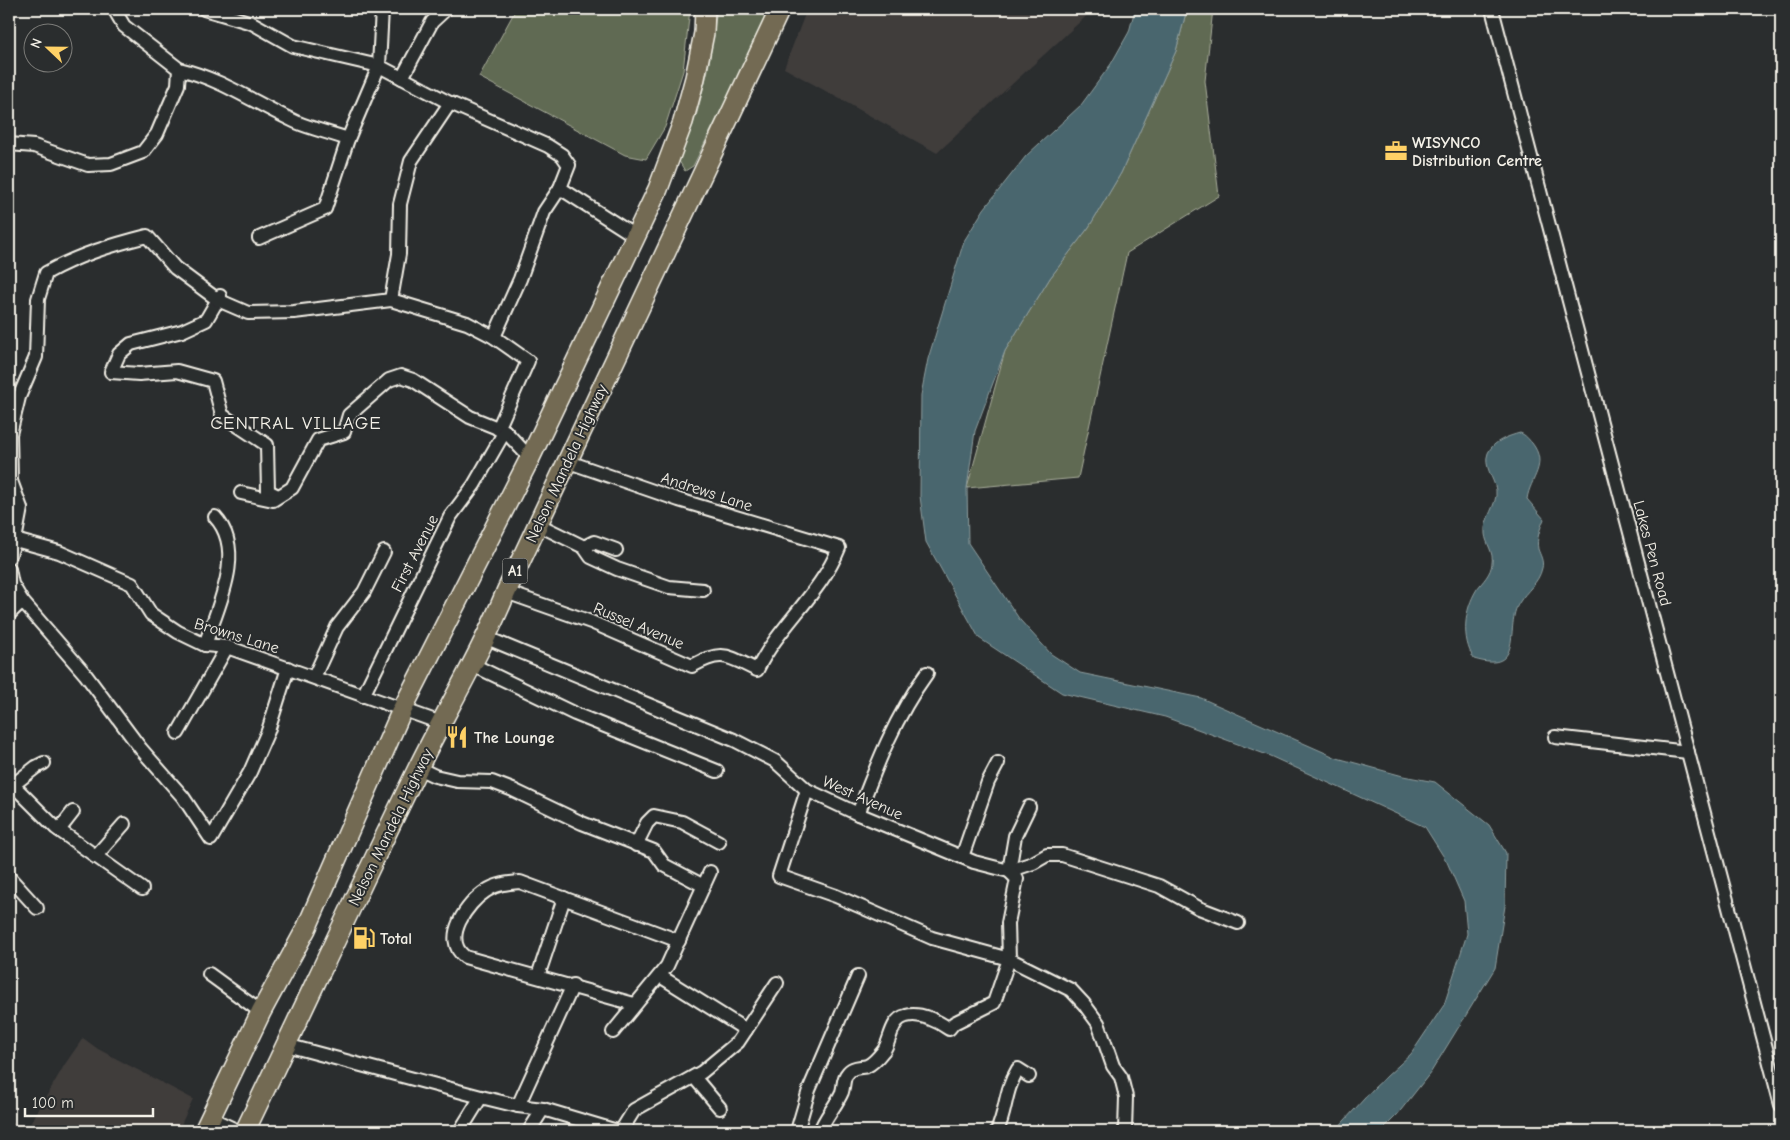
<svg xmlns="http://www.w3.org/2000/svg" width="1790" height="1140" font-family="'Comic Neue',sans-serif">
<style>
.built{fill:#3f3c3b}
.green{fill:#616b52;stroke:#aaae9d}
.water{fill:#4a666e;stroke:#8e9e9f}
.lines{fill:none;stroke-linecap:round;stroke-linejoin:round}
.minor-casing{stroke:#f4f1e8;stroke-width:16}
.highway-casing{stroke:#f4f1e8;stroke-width:22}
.minor{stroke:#2a2d2e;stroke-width:12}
.highway{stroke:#736b52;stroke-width:19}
.labels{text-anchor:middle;stroke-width:4;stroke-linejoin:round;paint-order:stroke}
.shield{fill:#2a2d2e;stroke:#b7b6b0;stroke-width:1}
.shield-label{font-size:15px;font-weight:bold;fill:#f4f1e8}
.poi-label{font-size:16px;font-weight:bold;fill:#f4f1e8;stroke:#2a2d2e;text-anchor:start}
.street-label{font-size:16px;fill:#f4f1e8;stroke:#2a2d2e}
.quarter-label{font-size:19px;letter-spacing:1px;fill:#f4f1e8;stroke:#2a2d2e}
</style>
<rect width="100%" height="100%" fill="#2a2d2e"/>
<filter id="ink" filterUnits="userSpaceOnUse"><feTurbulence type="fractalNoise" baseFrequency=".02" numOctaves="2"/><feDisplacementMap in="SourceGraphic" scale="10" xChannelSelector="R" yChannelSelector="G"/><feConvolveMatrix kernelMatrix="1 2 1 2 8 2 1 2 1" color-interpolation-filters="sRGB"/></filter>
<g filter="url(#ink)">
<g class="built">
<path d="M807 9H1094L937 153 784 68Z"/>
<path d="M83 1038 98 1049 193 1099 178 1131H9V1122L29 1126 65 1064Z"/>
</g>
<g class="green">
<path d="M516 9H690L683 71 665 127 646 159 625 155 479 77Z"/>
<path d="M717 9H772L693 166 685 171 679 161 697 113 708 70Z"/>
<path d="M1187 9H1213L1205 81 1219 196 1127 253 1078 478 967 488 1005 351 1050 278 1089 227 1121 173 1176 51Z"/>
</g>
<g class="water">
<path d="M1135 9H1187L1176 51 1121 173 1089 227 1050 278 1005 351 975 431 967 488 968 543 1020 620 1051 654 1080 673 1201 698 1337 758 1403 776 1435 782 1489 825 1506 853 1505 906 1495 968 1431 1072 1397 1115 1381 1131H1335L1374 1088 1411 1054 1444 1005 1467 934 1464 901 1447 862 1425 827 1270 756 1165 717 1062 693 979 638 926 542 920 496 921 395 928 359 964 241 984 209 1026 156 1081 105 1111 64 1129 32Z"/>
<path d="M1520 433C1526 435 1528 439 1532 443 1549 465 1530 478 1527 499L1544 519C1540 529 1536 539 1538 549 1540 555 1544 561 1542 568 1539 583 1526 591 1519 603 1504 625 1526 675 1474 659 1461 638 1464 610 1477 589 1483 581 1491 574 1492 563 1494 552 1486 544 1485 534 1483 518 1498 505 1496 490 1494 478 1483 466 1488 453 1493 441 1509 436 1520 433Z"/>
</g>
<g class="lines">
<defs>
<g id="minor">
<path d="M204 9 252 23 293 46 379 66 450 103 548 146 562 155 569 165 560 188 635 236"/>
<path d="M1492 9 1781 1105"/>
<path d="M179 69C222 79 256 104 296 122 312 129 331 133 348 139"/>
<path d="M402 78 432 22 446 9"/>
<path d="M9 144 34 146 88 165 111 164 143 152 157 134 178 85 179 69 124 26 114 9"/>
<path d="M259 238 325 209 348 139 379 66 382 9"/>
<path d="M220 296 206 320 182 331 131 344 119 354 111 372 139 374 177 371 213 381 222 415 267 445 268 491 278 496"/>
<path d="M391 300 399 254 400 204 411 161 450 103"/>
<path d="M494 337 520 279 544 212 560 188"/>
<path d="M241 493 273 500 292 488 318 440 344 432 349 415 389 380 401 376 413 380 470 417 505 431 530 458"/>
<path d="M537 524 584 547 591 557 617 569 669 587 703 590"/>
<path d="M15 540 59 552 132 584 151 614 178 632 205 645 227 647 441 723"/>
<path d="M584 547 594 542 616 550"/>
<path d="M9 557 15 540 21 508 11 481 10 434 19 397 36 357 38 299 46 273C78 255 112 245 147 236L175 268 218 300 248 313 294 312 391 300 467 323 494 337 528 361 498 429"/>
<path d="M9 569 12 584 22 601 85 674 141 749 183 797 211 839 250 772 268 731 288 668"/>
<path d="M506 592 591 622 692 666C723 649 727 656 757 670 779 625 820 595 839 548L679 500 566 461"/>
<path d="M9 614 22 601"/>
<path d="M487 638 734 740 775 761 807 790 858 814 974 862 1009 871 1033 863 1047 855H1062L1159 886 1199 908 1238 923"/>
<path d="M205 645C217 608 247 551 215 517"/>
<path d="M471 664 575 714 717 771"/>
<path d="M314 677 337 627 364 592 384 552"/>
<path d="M363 696 450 517 474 485 505 431"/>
<path d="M178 733 227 647"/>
<path d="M1555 737 1688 752"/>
<path d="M418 768 435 776 457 781 492 782 513 790 582 823 654 851 664 865 702 885"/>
<path d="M13 785 36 767 44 763"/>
<path d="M9 788 13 785 56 828 142 889"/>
<path d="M807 790 779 876 836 896 932 938 1009 959 994 1003 954 1023 949 1029C938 1021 920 1012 906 1016 891 1019 891 1040 884 1050 880 1055 874 1063 867 1066 860 1068 852 1066 847 1074 843 1078 844 1086 842 1092 836 1106 825 1117 820 1131"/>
<path d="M1029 807 1015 836 1009 871 1017 879 1008 923 1009 959 1071 990 1084 1004 1098 1023 1113 1066 1121 1077 1126 1097 1125 1131"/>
<path d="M858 814C877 764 895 717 927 673"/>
<path d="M59 830 73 812"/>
<path d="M636 845 647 823 654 816 682 822 719 842"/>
<path d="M95 857 124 824"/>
<path d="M962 857 988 782 998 763"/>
<path d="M9 877 37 908"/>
<path d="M209 974 261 1012"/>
<path d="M538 976 564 898"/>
<path d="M660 976 746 1030"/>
<path d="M634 1004 465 957C441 939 467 903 486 891 496 884 508 883 520 882L679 941"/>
<path d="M613 1032 667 966 710 872"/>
<path d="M286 1045 481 1097 518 1106 543 1109 617 1131"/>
<path d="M694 1077 720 1108"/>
<path d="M518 1106 573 985"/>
<path d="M210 1118 238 1131"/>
<path d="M460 1131 481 1097"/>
<path d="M529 1131 543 1109"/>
<path d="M621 1131 634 1110 702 1072 738 1042 777 983"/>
<path d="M797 1131 809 1090 858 976"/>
<path d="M997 1131C1007 1109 1004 1092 1018 1069L1029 1076"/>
</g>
<g id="highway">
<path d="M204 1131 261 1012 306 929 402 710 530 458 658 189 683 122 695 78 704 33 705 9"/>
<path d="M245 1131C303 1010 359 889 418 768 447 709 481 653 506 592L780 9"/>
</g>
</defs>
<use href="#minor" class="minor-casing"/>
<use href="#highway" class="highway-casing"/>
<use href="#minor" class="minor"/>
<use href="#highway" class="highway"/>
</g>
</g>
<defs>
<symbol id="office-bare" viewBox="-9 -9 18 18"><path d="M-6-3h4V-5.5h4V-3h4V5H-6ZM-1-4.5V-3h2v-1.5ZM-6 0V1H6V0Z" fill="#ffd166" stroke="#2a2d2e" stroke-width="2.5" paint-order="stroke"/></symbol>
<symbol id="restaurant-bare" viewBox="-9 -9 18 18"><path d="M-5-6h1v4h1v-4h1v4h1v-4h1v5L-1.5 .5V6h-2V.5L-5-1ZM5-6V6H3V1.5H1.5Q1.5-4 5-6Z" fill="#ffd166" stroke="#2a2d2e" stroke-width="2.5" paint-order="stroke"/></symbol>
<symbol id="fuel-bare" viewBox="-9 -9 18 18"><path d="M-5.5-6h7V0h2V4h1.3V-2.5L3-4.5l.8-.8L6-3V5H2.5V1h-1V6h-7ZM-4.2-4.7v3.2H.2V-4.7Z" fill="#ffd166" stroke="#2a2d2e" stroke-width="2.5" paint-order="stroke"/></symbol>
</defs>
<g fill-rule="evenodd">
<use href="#office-bare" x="1380" y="135" width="32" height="32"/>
<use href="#restaurant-bare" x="441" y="721" width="32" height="32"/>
<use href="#fuel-bare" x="348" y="922" width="32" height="32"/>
</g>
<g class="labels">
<rect class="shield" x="502.5" y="558.5" width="25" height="25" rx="4"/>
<g class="shield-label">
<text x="515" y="576">A1</text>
</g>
<g class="poi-label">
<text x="1412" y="148">WISYNCO<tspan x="1412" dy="18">Distribution Centre</tspan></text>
<text x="474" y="743">The Lounge</text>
<text x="380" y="944">Total</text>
</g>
<g class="street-label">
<text transform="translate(566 463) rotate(-65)" y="6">Nelson Mandela Highway</text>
<text transform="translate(707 491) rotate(18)" y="6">Andrews Lane</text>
<text transform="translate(414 553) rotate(-63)" y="6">First Avenue</text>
<text transform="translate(1653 553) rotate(75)" y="6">Lakes Pen Road</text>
<text transform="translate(639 625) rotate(23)" y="6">Russel Avenue</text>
<text transform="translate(237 635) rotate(17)" y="6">Browns Lane</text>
<text transform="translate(863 797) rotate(24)" y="6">West Avenue</text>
<text transform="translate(390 827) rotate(-64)" y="6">Nelson Mandela Highway</text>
</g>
<g class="quarter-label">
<text x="296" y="429">CENTRAL VILLAGE</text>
</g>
</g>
<rect width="1790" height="1140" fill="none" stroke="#2a2d2e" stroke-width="30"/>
<rect x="15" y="15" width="1760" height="1110" fill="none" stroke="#f4f1e8" stroke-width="2" filter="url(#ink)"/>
<g transform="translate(48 48) rotate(292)"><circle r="24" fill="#2a2d2e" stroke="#7b7b78"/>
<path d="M0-4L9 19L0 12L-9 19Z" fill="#ffd166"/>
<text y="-8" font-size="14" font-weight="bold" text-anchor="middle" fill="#f4f1e8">N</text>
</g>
<path d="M25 1108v8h128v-8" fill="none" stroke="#f4f1e8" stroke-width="2.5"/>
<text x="32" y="1108" font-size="15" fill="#f4f1e8" stroke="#2a2d2e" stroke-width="4" paint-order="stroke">100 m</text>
</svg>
